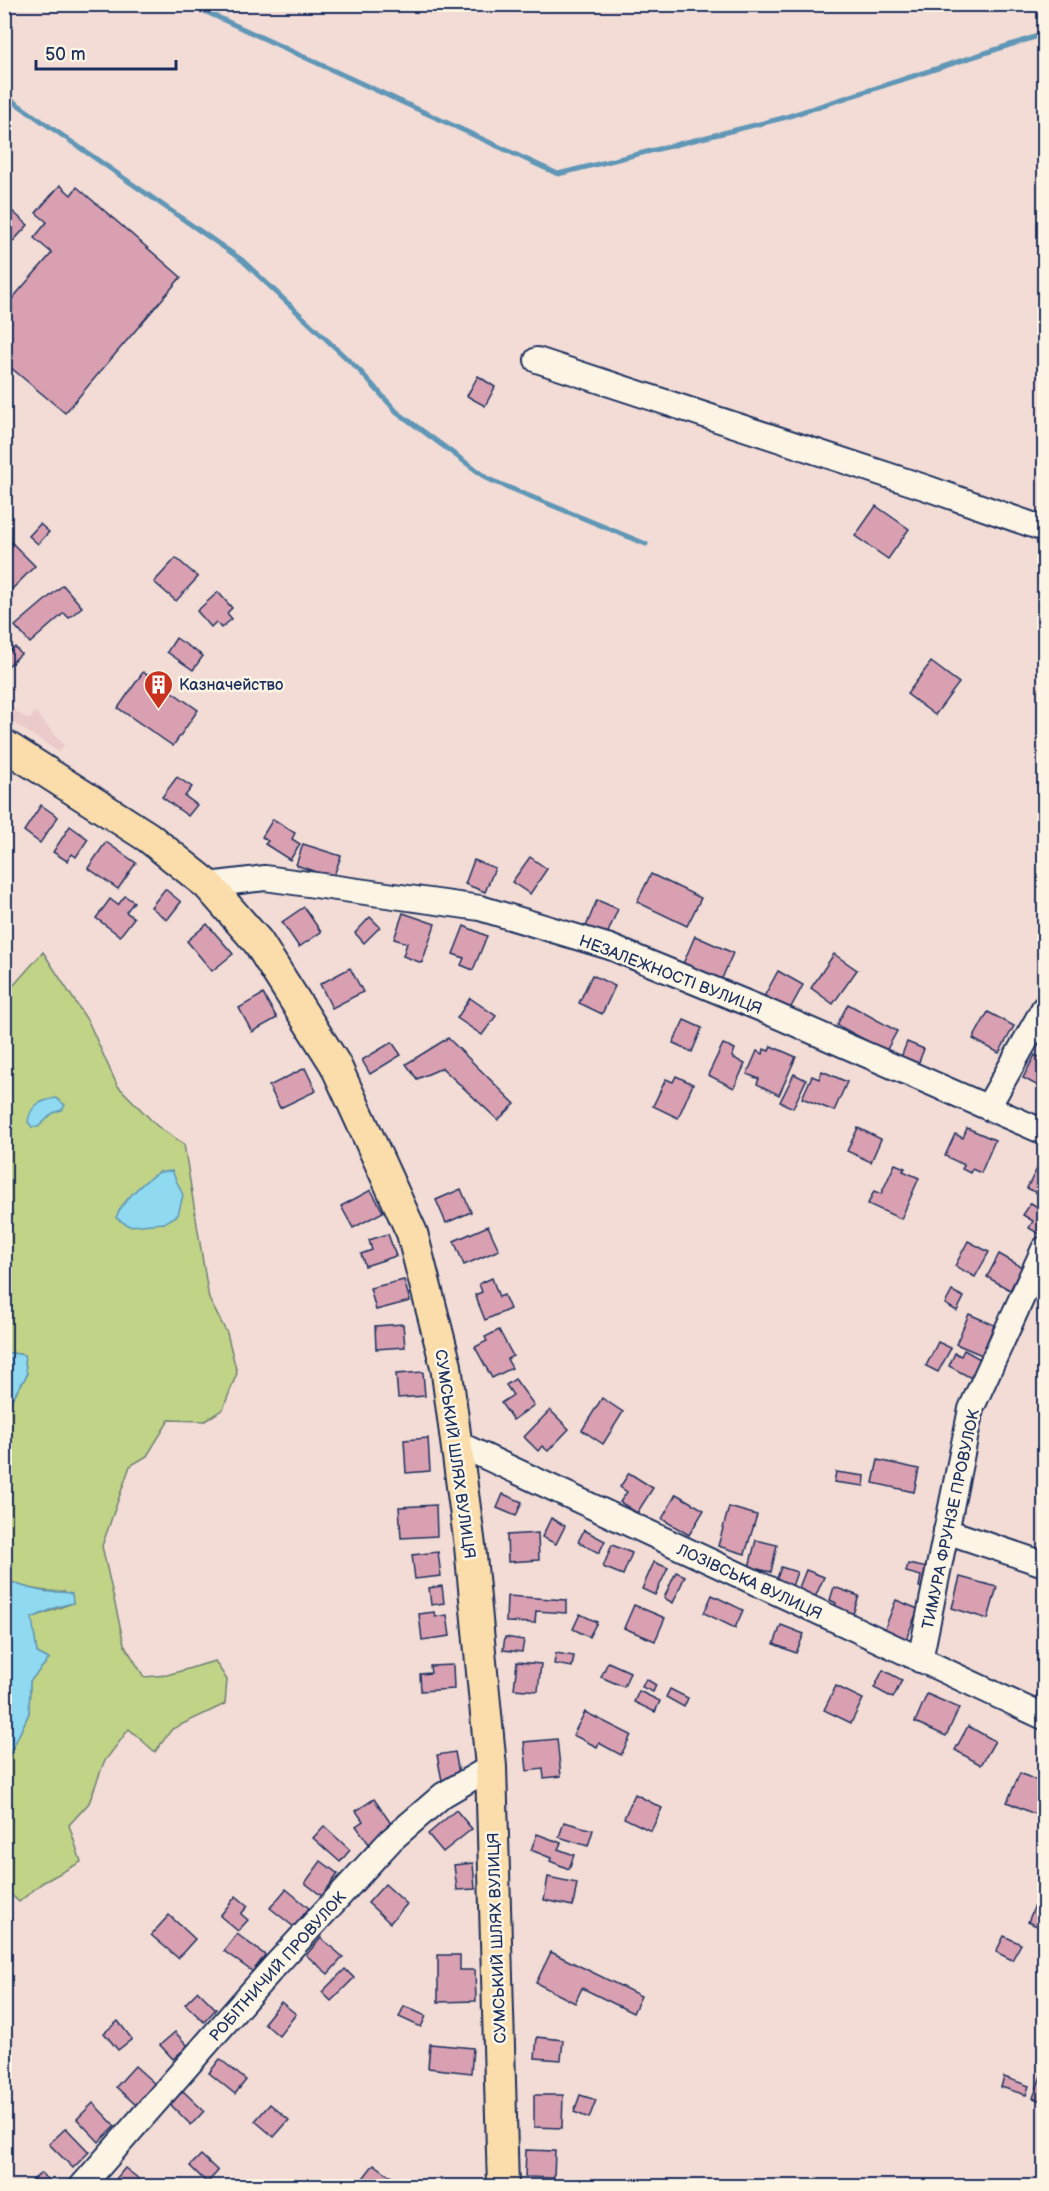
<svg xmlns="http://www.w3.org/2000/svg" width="1049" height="2191" font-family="'Balsamiq Sans',sans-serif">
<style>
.built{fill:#eacaca}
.green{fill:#c1d387;stroke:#6e8172;stroke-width:1.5;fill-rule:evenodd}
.water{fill:#8fdaf0;stroke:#6196b6;stroke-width:1.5}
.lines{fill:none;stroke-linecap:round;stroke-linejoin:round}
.stream{stroke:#6196b6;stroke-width:5}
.building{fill:#d9a0b1;stroke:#1b2f5e;stroke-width:1.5}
.minor-casing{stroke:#1b2f5e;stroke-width:28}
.major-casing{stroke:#1b2f5e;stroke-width:34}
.minor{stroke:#fcf5e5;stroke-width:24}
.major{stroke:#fbddab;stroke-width:30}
.labels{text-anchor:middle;stroke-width:5;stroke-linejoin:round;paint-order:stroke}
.poi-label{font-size:16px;fill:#1b2f5e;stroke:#fcf5e5;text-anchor:start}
.street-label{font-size:16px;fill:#1b2f5e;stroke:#fcf5e5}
</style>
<rect width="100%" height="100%" fill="#f2dcd5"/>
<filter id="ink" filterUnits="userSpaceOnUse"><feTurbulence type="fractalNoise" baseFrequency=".0167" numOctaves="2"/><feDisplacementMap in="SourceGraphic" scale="12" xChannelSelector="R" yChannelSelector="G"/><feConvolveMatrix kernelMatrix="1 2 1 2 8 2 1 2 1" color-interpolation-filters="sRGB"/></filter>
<g filter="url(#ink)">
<path class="built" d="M7 706 29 720 35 712 64 745 59 752 5 717V710Z"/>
<path class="green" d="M43 952 89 1023 117 1085 157 1126 184 1144 209 1299 227 1333 237 1373 223 1409 205 1421 169 1420 147 1456 130 1466 102 1546 124 1644 144 1677 167 1675 215 1661 227 1680 225 1704 172 1729 155 1752 129 1729 104 1762 89 1803 69 1825 81 1862 42 1883 19 1902 5 1889V1756L10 1754 29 1713 30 1681 49 1659 37 1653 31 1618 73 1603 64 1591C46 1593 20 1588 4 1578L5 1410 27 1375 24 1355 5 1352V995ZM159 1172 164 1223H152L126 1201Z"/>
<g class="water">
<path d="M56 1098 65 1105 62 1110 53 1113 38 1127H32L28 1122C30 1105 40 1101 56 1098Z"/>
<path d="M172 1171 183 1195 178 1215 164 1223 129 1226 116 1218C120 1204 144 1180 158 1173 162 1171 168 1172 172 1171Z"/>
<path d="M5 1352 24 1355 27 1375 5 1410Z"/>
<path d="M4 1578C15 1585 39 1592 52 1592 60 1592 64 1591 72 1594L73 1603 57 1607 32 1618 37 1653 49 1659 30 1681 29 1713 10 1754 5 1756Z"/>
</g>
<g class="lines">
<g class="stream">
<path d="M189 4 558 174 783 118 1044 34"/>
<path d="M4 95 242 260 359 370 397 412 488 479 646 544"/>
</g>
</g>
<g class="building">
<path d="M60 185 71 195 77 187 181 277 65 413 4 362V308L52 253 34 238 47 222 36 213Z"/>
<path d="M4 204 28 225 4 251Z"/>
<path d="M478 376 495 387 485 406 467 396Z"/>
<path d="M876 506 909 529 888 559 855 536Z"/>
<path d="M40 524 49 532 38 544 29 536Z"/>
<path d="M7 538 35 566 11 590 4 584V540Z"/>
<path d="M176 558 198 577 176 601 154 582Z"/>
<path d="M63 585 82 607 69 618 64 613 30 643 15 626Z"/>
<path d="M218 592 232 608 227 613 232 619 221 628 216 622 211 627 197 611Z"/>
<path d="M176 638 203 656 193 670 167 652Z"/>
<path d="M15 647 21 654 8 666 4 663V648L9 652Z"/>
<path d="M931 662 959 683 935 715 907 694Z"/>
<path d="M143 672 198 710 173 746 118 708Z"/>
<path d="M177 777 192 787 185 796 197 805 188 816 162 797Z"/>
<path d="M41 805 58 817 40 843 24 831Z"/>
<path d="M273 819 295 833 292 839 300 844 290 860 265 844 268 841 262 837Z"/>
<path d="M70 826 88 839 76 857 72 854 67 861 53 852Z"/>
<path d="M106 842 136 863 118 889 88 868Z"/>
<path d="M303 844 341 856 333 878 296 865Z"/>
<path d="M530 857 547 869 530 894 512 882Z"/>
<path d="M474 860 495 868 485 892 465 884Z"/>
<path d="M651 874 701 898 687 926 637 902Z"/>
<path d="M165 889 181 902 167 920 151 907Z"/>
<path d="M125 896 134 902 126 912 134 918 120 936 96 918 110 899 118 905Z"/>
<path d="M597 900 618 909 606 937 585 929Z"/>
<path d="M304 907 321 932 299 947 282 922Z"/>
<path d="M403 913 435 924 422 963 403 956 407 943 394 939Z"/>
<path d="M370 917 380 927 364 943 355 933Z"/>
<path d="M207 924 233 954 212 971 187 941Z"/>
<path d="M464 926 487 936 473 970 461 965 464 958 453 954Z"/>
<path d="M695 936 733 953 720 983 682 966Z"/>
<path d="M834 954 857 970 833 1004 811 988Z"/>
<path d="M350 968 363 992 332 1008 320 984Z"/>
<path d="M778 971 803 985 785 1018 760 1004Z"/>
<path d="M592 975 615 986 602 1014 579 1003Z"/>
<path d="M263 994 277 1018 252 1032 239 1008Z"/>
<path d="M470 998 496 1016 482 1035 457 1018Z"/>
<path d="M848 1004 897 1031 886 1051 837 1025Z"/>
<path d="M988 1012 1014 1026 999 1053 973 1039Z"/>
<path d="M684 1020 702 1028 692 1052 673 1043Z"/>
<path d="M448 1038 515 1104 498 1120 442 1068 417 1079 406 1064Z"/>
<path d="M392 1042 401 1055 370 1074 362 1060Z"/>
<path d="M907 1042 924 1049 915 1072 898 1065Z"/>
<path d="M723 1044 735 1049 732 1057 745 1064 734 1088 708 1075Z"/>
<path d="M771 1046 796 1057 779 1095 757 1084 759 1079 747 1074 757 1051 763 1054 764 1049 769 1051Z"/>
<path d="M1035 1055 1044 1060V1089L1023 1078Z"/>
<path d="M305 1068 316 1091 280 1108 269 1086Z"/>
<path d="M822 1071 847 1082 834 1111 802 1098 812 1076 819 1079Z"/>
<path d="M794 1074 806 1080 793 1108 780 1102Z"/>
<path d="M676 1076 693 1084 678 1118 653 1106 666 1079 673 1082Z"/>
<path d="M858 1128 881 1139 871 1162 847 1151Z"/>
<path d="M967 1128 995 1140 981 1173 972 1169 970 1173 962 1169 964 1165 945 1156 955 1134 963 1138Z"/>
<path d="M1041 1161 1044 1163V1197L1027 1188Z"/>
<path d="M895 1164 905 1168 903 1171 919 1178 901 1219 868 1204 874 1191 881 1194Z"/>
<path d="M461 1189 471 1212 446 1223 436 1200Z"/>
<path d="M371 1190 383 1212 353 1228 341 1206Z"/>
<path d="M1031 1203 1044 1211V1228L1041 1235 1029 1228 1033 1221 1023 1215Z"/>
<path d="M488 1226 499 1250 464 1265 454 1241Z"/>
<path d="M388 1234 396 1256 365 1266 361 1254 372 1250 369 1240Z"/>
<path d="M968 1241 989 1252 975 1277 955 1266Z"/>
<path d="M999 1254 1022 1267 1010 1290 987 1277Z"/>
<path d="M492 1278 499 1297 504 1295 510 1309 485 1320 475 1295 482 1292 479 1284Z"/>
<path d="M404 1280 410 1301 376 1310 370 1288Z"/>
<path d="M952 1291 964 1297 957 1311 945 1304Z"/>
<path d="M969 1314 994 1325 982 1355 956 1344Z"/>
<path d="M403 1324 405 1347 376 1349 375 1326Z"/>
<path d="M499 1330 513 1356 507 1359 512 1368 492 1378 475 1347 487 1341 485 1337Z"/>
<path d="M938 1342 951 1348 938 1372 926 1366Z"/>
<path d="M964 1350 982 1360 973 1379 949 1366 955 1353 961 1356Z"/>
<path d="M423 1372 425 1396 398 1398 396 1374Z"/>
<path d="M515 1379 534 1405 513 1420 501 1403 513 1395 506 1385Z"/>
<path d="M602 1398 623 1412 603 1444 582 1430Z"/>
<path d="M550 1410 569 1429 548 1451 542 1446 538 1451 524 1437Z"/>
<path d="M428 1438 430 1471 406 1473 404 1440Z"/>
<path d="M878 1460 919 1469 914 1492 873 1483Z"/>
<path d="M836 1472 865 1476 864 1486 834 1482Z"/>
<path d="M629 1473 653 1488 637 1513 620 1502 627 1492 620 1487Z"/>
<path d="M503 1494 522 1502 516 1516 497 1508Z"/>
<path d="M676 1494 704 1510 689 1535 662 1519Z"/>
<path d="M436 1505 437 1536 401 1538 399 1507Z"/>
<path d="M729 1507 757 1515 745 1554 718 1546Z"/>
<path d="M551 1518 565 1526 556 1544 542 1537Z"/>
<path d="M584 1530 605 1541 599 1553 578 1542Z"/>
<path d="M538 1533 539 1560 508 1562 507 1535Z"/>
<path d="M756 1540 777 1545 771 1572 749 1567Z"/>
<path d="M612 1545 632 1553 623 1575 603 1567Z"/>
<path d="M438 1552 441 1576 415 1579 412 1555Z"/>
<path d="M654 1562 668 1568 655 1595 642 1589Z"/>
<path d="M908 1564 933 1569 928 1589 919 1587 921 1576 906 1572Z"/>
<path d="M781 1567 797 1572 790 1592 774 1587Z"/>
<path d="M806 1570 824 1577 813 1602 796 1595Z"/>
<path d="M676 1572 685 1576 673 1603 664 1598Z"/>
<path d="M960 1577 997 1587 988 1619 952 1608Z"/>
<path d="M442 1586 444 1603 431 1605 429 1588Z"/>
<path d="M834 1587 859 1596 852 1617 834 1610 836 1603 830 1600Z"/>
<path d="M712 1595 743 1610 735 1628 704 1613Z"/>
<path d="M507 1596 566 1600V1613L536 1611 535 1623 506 1622Z"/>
<path d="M896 1600 918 1609 905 1642 883 1633Z"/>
<path d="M634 1605 665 1618 655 1641 624 1628Z"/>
<path d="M434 1612 435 1617 447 1615 450 1636 422 1640 419 1614Z"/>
<path d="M580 1614 597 1622 589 1637 573 1629Z"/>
<path d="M781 1625 804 1634 796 1653 774 1644Z"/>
<path d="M505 1637 524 1640 522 1652 503 1650Z"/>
<path d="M556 1653 574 1656 572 1667 554 1664Z"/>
<path d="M517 1662 541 1664 538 1691 514 1689Z"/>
<path d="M608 1662 630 1672 624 1687 601 1677Z"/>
<path d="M453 1665 454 1689 421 1691 420 1674 431 1673 430 1666Z"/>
<path d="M883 1670 902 1680 893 1698 874 1688Z"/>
<path d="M646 1679 656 1685 653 1692 642 1687Z"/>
<path d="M1043 1682 1044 1683V1712L1032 1706Z"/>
<path d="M836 1686 863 1699 851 1723 824 1710Z"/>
<path d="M670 1689 688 1698 684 1707 666 1697Z"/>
<path d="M639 1691 660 1701 655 1712 634 1702Z"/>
<path d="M927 1694 959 1708 946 1736 915 1722Z"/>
<path d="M585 1712 631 1735 621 1755 599 1743 597 1747 573 1735Z"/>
<path d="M968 1726 995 1741 981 1765 955 1750Z"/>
<path d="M557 1739 561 1776 544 1778 543 1769 527 1771 524 1742Z"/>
<path d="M455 1752 460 1778 442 1781 437 1755Z"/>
<path d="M1020 1773 1044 1784V1803L1039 1816 1007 1802Z"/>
<path d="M635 1794 662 1808 651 1831 624 1818Z"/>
<path d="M374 1799 394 1828 369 1844 356 1826 363 1821 356 1811Z"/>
<path d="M456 1810 472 1829 443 1852 428 1834Z"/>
<path d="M564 1822 593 1830 588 1846 559 1837Z"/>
<path d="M324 1826 350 1850 340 1862 313 1838Z"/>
<path d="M537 1834 561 1843 558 1849 574 1855 569 1869 550 1861 551 1858 531 1850Z"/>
<path d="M321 1861 338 1874 322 1896 305 1883Z"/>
<path d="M473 1863 475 1889 457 1890 454 1865Z"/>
<path d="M548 1877 577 1883 573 1906 544 1900Z"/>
<path d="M385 1884 407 1904 390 1923 368 1903Z"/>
<path d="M286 1889 309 1908 294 1927 270 1908Z"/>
<path d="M236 1896 248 1906 241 1914 248 1920 238 1931 220 1916Z"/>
<path d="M1037 1900 1044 1904V1929L1028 1922Z"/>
<path d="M169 1915 195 1939 178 1958 151 1935Z"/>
<path d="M237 1934 265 1955 253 1972 224 1951Z"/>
<path d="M1004 1936 1021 1944 1012 1960 996 1952Z"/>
<path d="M321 1938 343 1957 328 1974 306 1955Z"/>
<path d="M551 1952 641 1996 633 2013 582 1988 575 2003 536 1983Z"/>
<path d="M438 1955H460V1970H475L476 2001 438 2002Z"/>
<path d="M345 1969 354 1978 331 2001 322 1992Z"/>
<path d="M198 1991 216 2009 204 2022 185 2004Z"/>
<path d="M281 2002 296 2014 279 2036 264 2023Z"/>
<path d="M404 2006 426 2016 421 2027 399 2017Z"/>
<path d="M118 2021 132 2039 118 2050 104 2033Z"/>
<path d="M175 2032 188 2046 173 2059 160 2045Z"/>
<path d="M537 2037 563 2040 561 2060 535 2058Z"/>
<path d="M430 2044 473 2048 471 2073 428 2068Z"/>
<path d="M220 2059 246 2080 235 2094 209 2073Z"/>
<path d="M135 2066 155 2084 136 2105 116 2087Z"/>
<path d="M1042 2073H1044V2102L1033 2098Z"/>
<path d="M1004 2077 1029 2086 1026 2095 1001 2087Z"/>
<path d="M183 2091 204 2111 191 2125 170 2104Z"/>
<path d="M534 2095H563L562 2128 534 2127Z"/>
<path d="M580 2095 596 2100 589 2118 574 2112Z"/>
<path d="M93 2103 115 2126 99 2142 77 2119Z"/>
<path d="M270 2104 289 2120 274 2137 255 2121Z"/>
<path d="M66 2128 89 2152 73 2168 49 2144Z"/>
<path d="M526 2150 555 2151 554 2178 525 2177Z"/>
<path d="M201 2155 218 2171 207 2183 190 2166Z"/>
<path d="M374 2164 397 2181 393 2186H357Z"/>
<path d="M125 2168 148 2186H147L111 2185Z"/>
<path d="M41 2173 54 2186H26Z"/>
</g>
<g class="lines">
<defs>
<g id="minor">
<path d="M537 360 924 487 1044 529"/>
<path d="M208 885 265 878 480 908 610 947 759 1008 1044 1132"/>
<path d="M988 1107 1044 1008"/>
<path d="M456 1443 1044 1717"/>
<path d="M946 1531 1044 1564"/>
<path d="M920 1660 971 1409 1044 1249"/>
<path d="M82 2186 272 1969 391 1840 443 1795 491 1767"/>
</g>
<path id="major" d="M4 745 148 837 208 885 258 942 335 1064 412 1233 446 1366 470 1546 491 1767 503 2186"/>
</defs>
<use href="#minor" class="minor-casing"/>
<use href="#major" class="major-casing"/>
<use href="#minor" class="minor"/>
<use href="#major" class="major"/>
</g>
</g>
<defs>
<symbol id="building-pin" viewBox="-11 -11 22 30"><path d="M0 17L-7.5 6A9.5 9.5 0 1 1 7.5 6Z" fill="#c8321e" stroke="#fcf5e5"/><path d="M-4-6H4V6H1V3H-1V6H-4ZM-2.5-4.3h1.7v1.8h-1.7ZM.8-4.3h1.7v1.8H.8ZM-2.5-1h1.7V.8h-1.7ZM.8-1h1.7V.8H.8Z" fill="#fff"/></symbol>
</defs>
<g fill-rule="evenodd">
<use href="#building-pin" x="142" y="668" width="33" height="45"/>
</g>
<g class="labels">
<g class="poi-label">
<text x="179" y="690">Казначейство</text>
</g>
<g class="street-label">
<text transform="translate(671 974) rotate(21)" y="6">НЕЗАЛЕЖНОСТІ ВУЛИЦЯ</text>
<text transform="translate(456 1454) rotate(82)" y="6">СУМСЬКИЙ ШЛЯХ ВУЛИЦЯ</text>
<text transform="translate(950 1519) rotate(-78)" y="6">ТИМУРА ФРУНЗЕ ПРОВУЛОК</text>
<text transform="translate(750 1581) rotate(25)" y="6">ЛОЗІВСЬКА ВУЛИЦЯ</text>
<text transform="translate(496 1938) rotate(-92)" y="6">СУМСЬКИЙ ШЛЯХ ВУЛИЦЯ</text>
<text transform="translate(277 1966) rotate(-48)" y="6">РОБІТНИЧИЙ ПРОВУЛОК</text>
</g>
</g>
<rect width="1049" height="2191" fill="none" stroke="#fcf5e5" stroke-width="24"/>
<rect x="12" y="12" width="1025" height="2167" fill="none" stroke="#1b2f5e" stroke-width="2" filter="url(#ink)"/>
<path d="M36 60v9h140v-9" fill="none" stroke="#1b2f5e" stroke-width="3"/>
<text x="45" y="60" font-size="18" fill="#1b2f5e" stroke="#fcf5e5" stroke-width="4.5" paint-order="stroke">50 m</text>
</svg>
